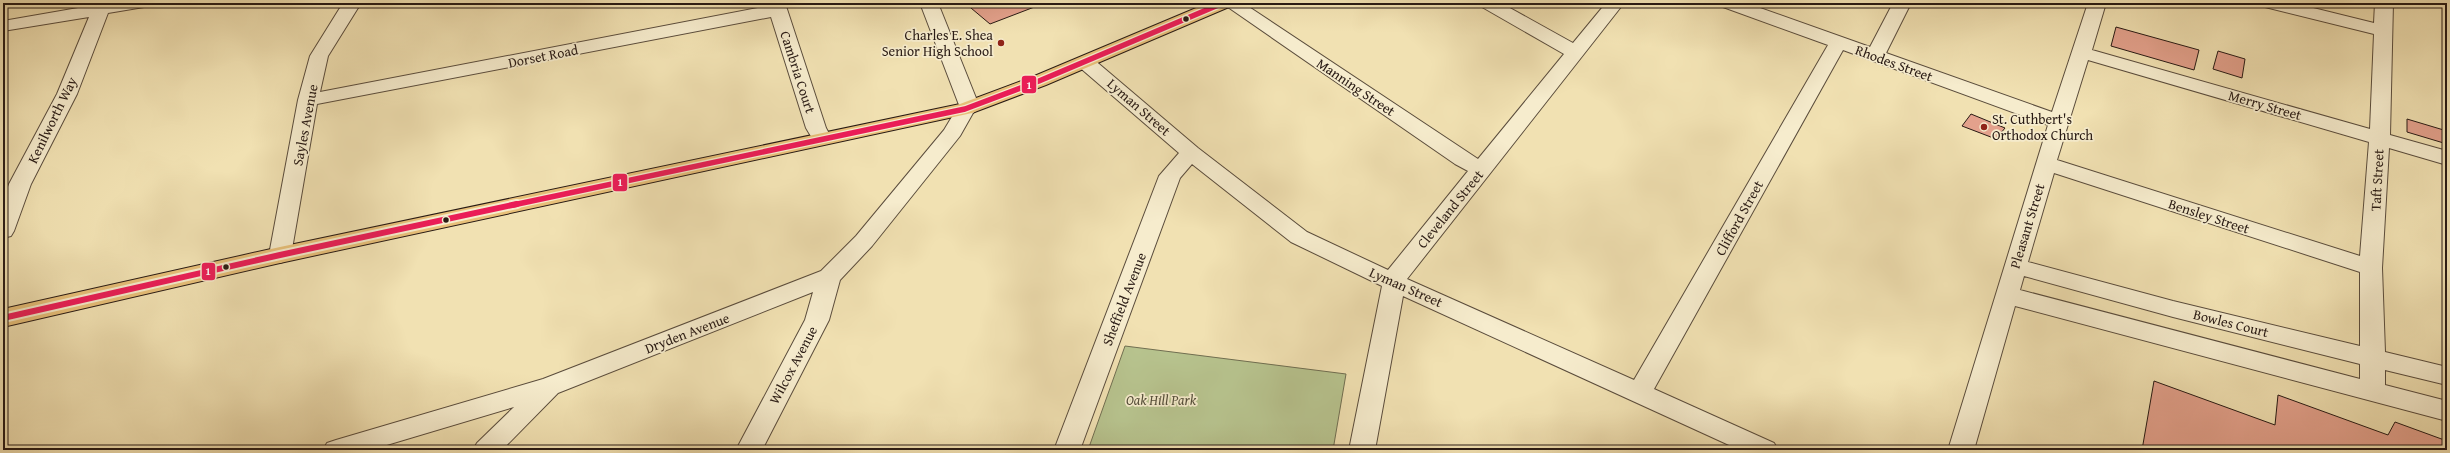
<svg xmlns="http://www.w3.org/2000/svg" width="2450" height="453" font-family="'Gentium Book Plus',serif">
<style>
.green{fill:#b7c38e;stroke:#706e51}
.building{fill:#e3a18c;stroke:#281a14}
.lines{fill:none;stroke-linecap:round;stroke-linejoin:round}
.minor-casing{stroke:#5a4c3c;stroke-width:2}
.major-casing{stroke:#281a14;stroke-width:2}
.minor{fill:#f6eccd;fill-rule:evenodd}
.major{fill:#e8c079;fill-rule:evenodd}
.bus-1-far1-casing{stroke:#f6eccd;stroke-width:8}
.bus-1-casing{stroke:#f6eccd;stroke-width:10}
.bus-1-far1{stroke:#ea1d57;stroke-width:5.5}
.bus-1{stroke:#ea1d57;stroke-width:6}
.bus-dot{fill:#281a14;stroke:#f6eccd;stroke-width:1.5}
.poi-dot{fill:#8f2418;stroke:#f6eccd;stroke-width:1.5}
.labels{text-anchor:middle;stroke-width:3.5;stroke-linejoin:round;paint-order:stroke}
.poi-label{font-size:14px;fill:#281a14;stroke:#f6eccd;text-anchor:end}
.street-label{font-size:14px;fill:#281a14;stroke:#f6eccd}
.park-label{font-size:14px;font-style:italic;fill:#534d39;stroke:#f6eccd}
.line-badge{stroke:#f6eccd;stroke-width:1.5}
.badge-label{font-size:11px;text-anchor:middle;font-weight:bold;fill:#fff}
</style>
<rect width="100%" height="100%" fill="#f1e1b2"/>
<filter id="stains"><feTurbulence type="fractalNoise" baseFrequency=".005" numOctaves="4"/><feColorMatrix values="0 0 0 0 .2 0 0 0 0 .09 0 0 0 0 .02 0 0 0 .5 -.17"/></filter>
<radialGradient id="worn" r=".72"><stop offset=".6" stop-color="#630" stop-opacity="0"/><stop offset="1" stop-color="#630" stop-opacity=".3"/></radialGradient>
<path class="green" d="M1125 346 1346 374 1333 450H1088Z"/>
<g class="building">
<path d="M965 3H1033L1037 6 990 24Z"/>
<path d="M2116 27 2199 50 2194 70 2111 46Z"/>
<path d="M2218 51 2245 59 2242 78 2213 69Z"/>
<path d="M1971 114 2005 128 1996 139 1962 126Z"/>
<path d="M2407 119 2447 131V144L2407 132Z"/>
<path d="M2154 381 2275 425 2278 395 2388 435 2395 422 2447 441V450H2142Z"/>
</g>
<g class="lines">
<defs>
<g id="minor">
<path d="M147 3 144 7 108 13 77 94 31 184 14 231 11 236 3 238V201L9 184 57 94 89 17 3 31V21L101 4Z"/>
<path d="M343 3H361L328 56 320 92 768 6 767 3H785L826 128 832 139 829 143 822 145 815 143 806 128 771 17 317 104 291 255 288 260 280 263 272 260 269 255 298 100 310 56Z"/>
<path d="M920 3H938L980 108 973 113 960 136 872 246 840 280 829 320 762 450H736L805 320 813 292 558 393 502 450H473L477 443 514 407 370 450H323L327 443 336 440 543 379 821 271 856 236 944 130 959 105Z"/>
<path d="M1222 3H1243L1478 159 1564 54 1482 7 1479 3H1501L1573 43 1606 3H1624L1407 279 1634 380 1828 45 1723 7 1720 3H1746L1870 47 1893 3H1911L1886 53 2052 112 2088 3H2106L2092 50 2370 129 2374 34 2265 7 2262 3H2293L2374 23 2375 3H2393L2390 135 2447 151V165L2389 148 2382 268 2385 352 2447 367V385L2385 370V385L2447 401V421L2015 306 1974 450H1948L2048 125 1843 50 1654 389 1774 443 1778 450H1740L1403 296 1375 450H1349L1382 286 1291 242 1192 164 1180 178 1080 450H1054L1159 176 1179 153 1078 66 1076 62 1078 58H1092L1198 148 1307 232 1388 270 1468 171 1455 164ZM2088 60 2369 142 2360 256 2057 160ZM2054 173 2360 272V346L2173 301 2028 262ZM2024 276 2173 317 2360 364V379L2020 290Z"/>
</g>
<path id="major" d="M1208 3H1232L1229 7 1046 85 972 113 280 263 3 327V309L280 247 960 104 1032 77Z"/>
</defs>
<use href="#minor" class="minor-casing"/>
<use href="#major" class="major-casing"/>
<use href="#minor" class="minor"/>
<use href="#major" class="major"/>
<defs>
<path id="bus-1-far1" d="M513 205 965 109 1039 81 1223 3"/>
<path id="bus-1" d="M3 318 280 255 517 204"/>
</defs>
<use href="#bus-1-far1" class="bus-1-far1-casing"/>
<use href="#bus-1" class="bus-1-casing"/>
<use href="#bus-1-far1" class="bus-1-far1"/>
<use href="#bus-1" class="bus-1"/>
</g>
<g class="bus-dot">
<circle cx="1186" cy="19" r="3.5"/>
<circle cx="446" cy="220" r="3.5"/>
<circle cx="226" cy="267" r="3.5"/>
</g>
<g class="poi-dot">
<circle cx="1001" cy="43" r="4"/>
<circle cx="1984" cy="127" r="4"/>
</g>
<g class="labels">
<g class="poi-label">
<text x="993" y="40">Charles E. Shea<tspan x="993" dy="16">Senior High School</tspan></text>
<text x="1992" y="124" text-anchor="start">St. Cuthbert's<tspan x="1992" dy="16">Orthodox Church</tspan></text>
</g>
<g class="street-label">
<text transform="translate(543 56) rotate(-11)" y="5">Dorset Road</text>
<text transform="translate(1894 63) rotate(20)" y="5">Rhodes Street</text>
<text transform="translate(798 72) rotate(72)" y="5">Cambria Court</text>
<text transform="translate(1356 87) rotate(34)" y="5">Manning Street</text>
<text transform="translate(2265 105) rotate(16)" y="5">Merry Street</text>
<text transform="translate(1139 107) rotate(41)" y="5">Lyman Street</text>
<text transform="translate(52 120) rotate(-64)" y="5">Kenilworth Way</text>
<text transform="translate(305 125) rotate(-79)" y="5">Sayles Avenue</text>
<text transform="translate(2377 180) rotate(-87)" y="5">Taft Street</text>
<text transform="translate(1450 209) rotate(-51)" y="5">Cleveland Street</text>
<text transform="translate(2209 216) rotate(18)" y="5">Bensley Street</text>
<text transform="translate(1739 218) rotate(-61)" y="5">Clifford Street</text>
<text transform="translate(2027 226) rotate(-73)" y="5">Pleasant Street</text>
<text transform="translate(1406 287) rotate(24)" y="5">Lyman Street</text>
<text transform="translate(1124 299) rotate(-69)" y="5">Sheffield Avenue</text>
<text transform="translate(2231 323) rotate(14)" y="5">Bowles Court</text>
<text transform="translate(687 333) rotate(-21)" y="5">Dryden Avenue</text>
<text transform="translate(793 365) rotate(-62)" y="5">Wilcox Avenue</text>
</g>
<g class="park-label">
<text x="1161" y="405">Oak Hill Park</text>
</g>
</g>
<g class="line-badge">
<rect x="1021" y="75" width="16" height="19" rx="4" fill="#ea1d57"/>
<rect x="612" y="173" width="16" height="19" rx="4" fill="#ea1d57"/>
<rect x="201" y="262" width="15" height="19" rx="4" fill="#ea1d57"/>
</g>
<g class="badge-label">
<text x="1029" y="89">1</text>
<text x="620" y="186">1</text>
<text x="208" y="275">1</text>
</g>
<rect width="2450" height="453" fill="none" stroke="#f1e1b2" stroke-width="16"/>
<rect x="4" y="4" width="2442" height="445" fill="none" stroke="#281a14" stroke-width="2"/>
<rect x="8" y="8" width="2434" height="437" fill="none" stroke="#281a14"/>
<rect width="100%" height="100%" filter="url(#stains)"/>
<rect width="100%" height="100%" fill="url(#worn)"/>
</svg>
